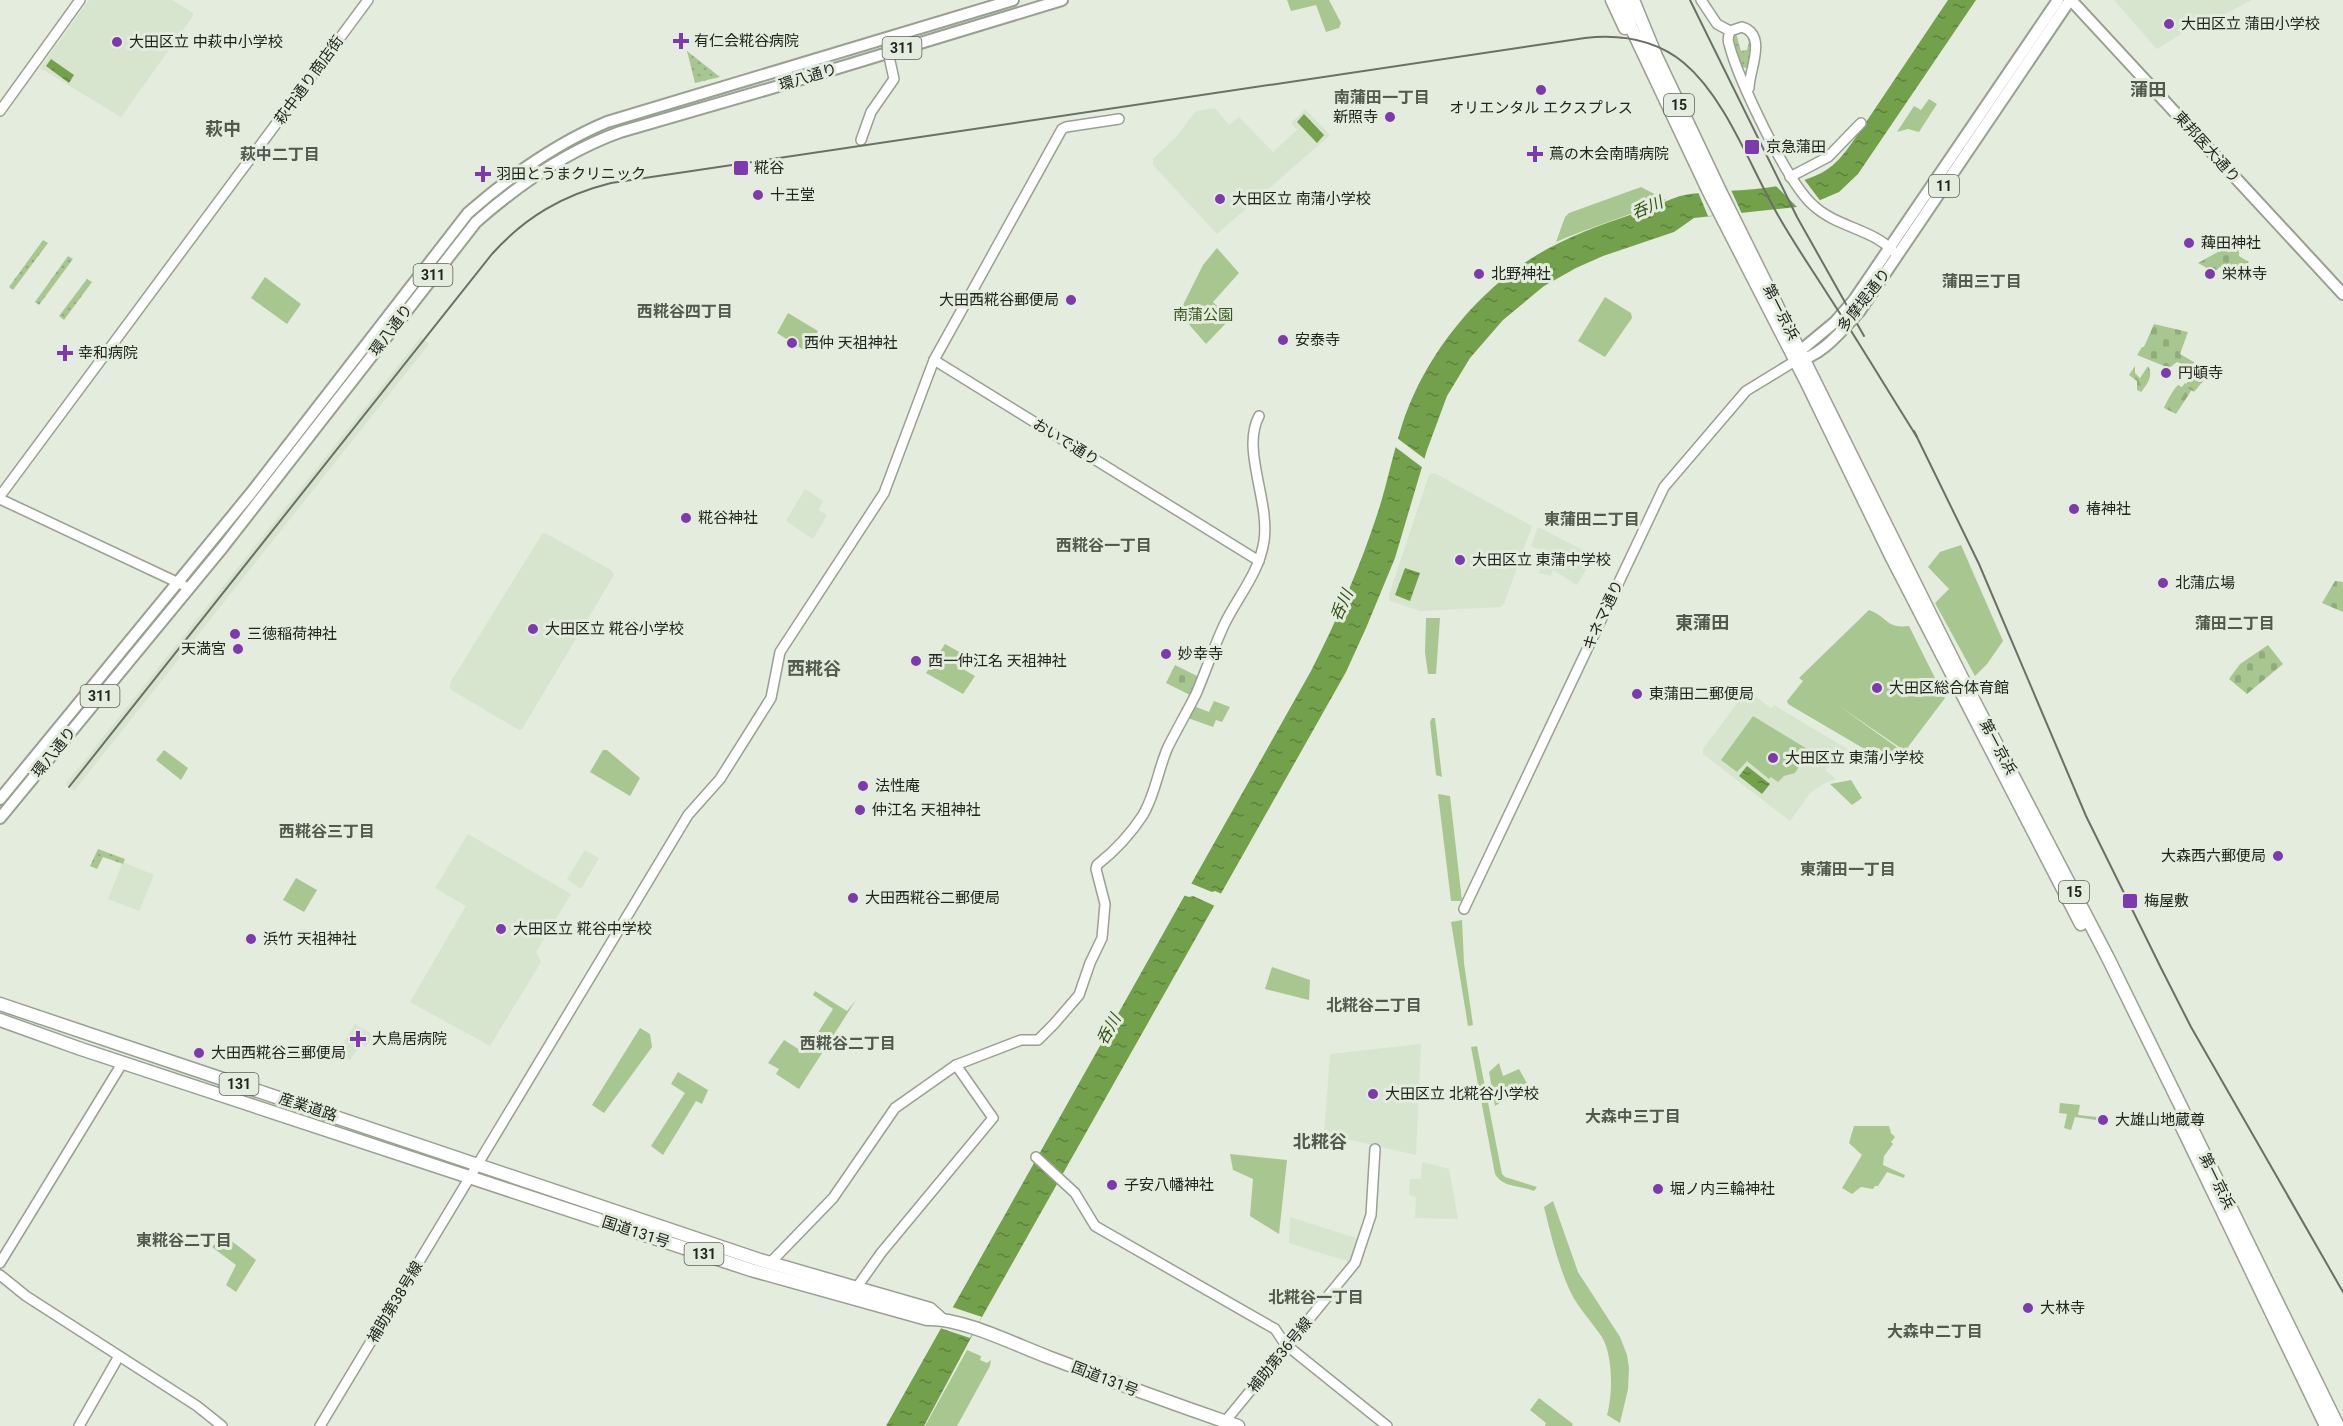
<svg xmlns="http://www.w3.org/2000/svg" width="2343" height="1426" font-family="Roboto,'Noto Sans JP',sans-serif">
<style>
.built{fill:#d7e4ce}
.grass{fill:url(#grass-dots)}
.forest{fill:url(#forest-firs)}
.cemetery{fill:url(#cemetery-stones)}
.park{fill:#a8c790}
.water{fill:url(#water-ripples)}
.pier{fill:#e3ecdd}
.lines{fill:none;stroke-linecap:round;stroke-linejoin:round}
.tertiary-casing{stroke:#98a092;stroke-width:12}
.primary-casing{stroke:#98a092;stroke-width:14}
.trunk-casing{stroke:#98a092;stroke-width:15}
.tertiary{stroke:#fff;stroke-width:9}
.primary{stroke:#fff;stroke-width:10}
.trunk{stroke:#fff;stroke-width:12}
.rail{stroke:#6a7066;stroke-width:2}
.poi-dot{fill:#7d3aae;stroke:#e3ecdd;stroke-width:2}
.labels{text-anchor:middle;stroke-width:6;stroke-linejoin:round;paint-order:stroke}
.shield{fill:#e3ecdd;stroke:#5b6057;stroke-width:1.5}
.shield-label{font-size:14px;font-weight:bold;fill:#21241e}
.poi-label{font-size:15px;fill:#21241e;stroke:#e3ecdd;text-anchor:start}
.street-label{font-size:15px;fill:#21241e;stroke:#e3ecdd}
.park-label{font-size:15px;fill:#38561a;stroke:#e3ecdd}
.neighbourhood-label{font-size:16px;font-weight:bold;fill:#52594d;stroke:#e3ecdd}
.water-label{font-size:16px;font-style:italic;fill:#345115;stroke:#e3ecdd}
.quarter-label{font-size:18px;font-weight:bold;fill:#52594d;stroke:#e3ecdd}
</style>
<defs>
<pattern id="grass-dots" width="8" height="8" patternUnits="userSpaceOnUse" patternTransform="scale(1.5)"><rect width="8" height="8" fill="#a8c790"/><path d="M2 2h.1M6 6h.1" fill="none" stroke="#90ab7c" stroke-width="1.8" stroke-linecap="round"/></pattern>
<pattern id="forest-firs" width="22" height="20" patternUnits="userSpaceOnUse" patternTransform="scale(1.5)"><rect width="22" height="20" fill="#a8c790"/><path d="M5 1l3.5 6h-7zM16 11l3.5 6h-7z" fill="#90ab7c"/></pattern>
<pattern id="cemetery-stones" width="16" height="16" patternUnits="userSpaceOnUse" patternTransform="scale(1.5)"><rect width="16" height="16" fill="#a8c790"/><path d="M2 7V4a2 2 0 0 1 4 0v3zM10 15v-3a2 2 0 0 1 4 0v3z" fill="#90ab7c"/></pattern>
<pattern id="water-ripples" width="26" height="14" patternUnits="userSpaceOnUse" patternTransform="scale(1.5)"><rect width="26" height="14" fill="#73a04b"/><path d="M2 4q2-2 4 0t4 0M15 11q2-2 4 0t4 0" fill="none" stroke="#5e823e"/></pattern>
</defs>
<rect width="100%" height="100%" fill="#e3ecdd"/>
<g class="built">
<path d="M89 0H172L193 13V16L121 117 40 68Z"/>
<path d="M2114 0H2252L2219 17 2184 32 2157 49Z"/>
<path d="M1215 108 1229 125 1239 117 1273 152 1297 130 1291 123 1305 109 1330 135 1217 234 1153 165V159L1176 137 1196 111Z"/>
<path d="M421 337 429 344 74 791 66 784Z"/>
<path d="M1434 473 1532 526 1504 604 1501 607 1420 611 1390 601 1389 595 1429 475Z"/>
<path d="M805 489 823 501 818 510 827 515 813 539 786 521Z"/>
<path d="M1538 527 1594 556 1577 585 1553 570 1551 576 1539 573 1546 552 1531 546Z"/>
<path d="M545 533 611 570 614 575 522 729 519 730 450 689V683L542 534Z"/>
<path d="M1747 690 1771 708 1774 705 1849 750 1825 770 1836 779 1825 783 1811 792 1790 821 1703 754V749Z"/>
<path d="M468 834 571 894 536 952 541 962 490 1046 410 1002 466 906 435 888Z"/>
<path d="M585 850 599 858 581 889 567 879Z"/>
<path d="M123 862 154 875 139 911 108 899Z"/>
<path d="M355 1024 373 1035 366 1047 361 1044 350 1060 338 1052Z"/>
<path d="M1421 1044 1416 1155 1324 1134 1330 1054Z"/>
<path d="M1422 1162 1449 1169 1458 1219 1415 1218 1416 1197 1409 1195 1410 1179H1421Z"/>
<path d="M1290 1217 1359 1239 1350 1262 1289 1243Z"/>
</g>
<g class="grass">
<path d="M1736 33 1741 51 1747 50 1749 42 1746 33 1751 42 1750 66 1748 68 1740 67 1732 40Z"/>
<path d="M687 51 720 77 695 83Z"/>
<path d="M43 240 48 243 13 290 9 287Z"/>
<path d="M68 256 73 259 39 305 35 302Z"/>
<path d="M87 279 92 282 64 320 59 316Z"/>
<path d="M98 849 125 859 123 864 103 857 97 869 90 866Z"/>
</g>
<g class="forest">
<path d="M2135 366V373L2140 378 2148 366C2154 375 2147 385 2141 392L2137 390V381L2129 375Z"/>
<path d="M2185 383 2193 388 2176 414 2164 408C2166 403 2174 388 2178 385L2182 387Z"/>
</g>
<g class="cemetery">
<path d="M2239 246V256L2249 262 2236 275 2239 279 2238 281 2220 267 2214 272 2198 263 2225 248Z"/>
<path d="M2154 324 2188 332 2180 354 2206 369 2201 377 2204 380 2194 392 2185 386 2195 369 2177 362 2169 368 2137 355 2142 347H2144Z"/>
<path d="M2335 581 2343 582V612L2322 603Z"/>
<path d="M2268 645 2283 664 2247 694 2229 679 2240 664Z"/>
<path d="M1175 665 1199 677 1190 695 1166 683Z"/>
</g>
<g class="park">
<path d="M1287 0H1329L1341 23 1339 28 1326 32 1316 5 1291 11Z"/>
<path d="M1929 99 1937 104 1919 132 1908 129 1897 132 1914 106 1921 110Z"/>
<path d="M1641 187 1666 200C1630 216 1592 226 1556 242L1565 217 1569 213Z"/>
<path d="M1217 248 1239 273 1213 302 1230 319 1206 344 1179 313 1203 265Z"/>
<path d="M265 277 301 304 287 324 251 298Z"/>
<path d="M1605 297 1631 313 1632 318 1605 357 1578 341Z"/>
<path d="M788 313 818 331 807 352 777 333Z"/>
<path d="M1961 545 2003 641 1987 664 1975 676 1935 603 1949 589 1928 567 1940 552Z"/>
<path d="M1869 610C1888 617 1886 629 1909 626L1945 698 1905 751 1839 706 1905 753 1898 763 1890 764 1788 704 1787 701 1803 681 1799 678Z"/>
<path d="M1426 618H1440L1436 674H1428L1425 652Z"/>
<path d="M945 644 963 654 956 665 975 676 963 694 926 673Z"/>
<path d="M1214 701 1230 707 1222 722 1216 720 1213 727 1188 718 1194 706 1209 712Z"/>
<path d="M1753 716 1809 750 1795 773 1784 776 1778 782 1771 777 1769 779 1747 761 1737 772 1721 760Z"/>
<path d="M1432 718H1435L1442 777 1436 775 1430 722Z"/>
<path d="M164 750 188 768 181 780 156 760Z"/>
<path d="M603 750H607L640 778 630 796 590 772Z"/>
<path d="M1851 780 1862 798 1852 805 1830 784Z"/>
<path d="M1438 794 1450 796 1462 901H1451Z"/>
<path d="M296 878 317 890 304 912 283 900Z"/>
<path d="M1462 920 1464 963 1473 1025 1468 1026 1451 922Z"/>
<path d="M1272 967 1310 980 1309 1000 1265 989Z"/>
<path d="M815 991 847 1011 856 1000 799 1089 776 1074 779 1069 768 1063 784 1040 805 1053 833 1009 813 995Z"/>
<path d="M640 1028 650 1034 652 1047 604 1113 592 1105Z"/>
<path d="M1477 1046 1502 1174 1505 1177 1537 1187 1534 1191C1520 1185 1503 1188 1495 1174L1471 1047Z"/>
<path d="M1499 1063 1503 1076 1519 1069 1528 1085 1495 1106 1489 1072Z"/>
<path d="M678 1072 708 1090 702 1104 696 1101 663 1155 651 1146 685 1093 671 1084Z"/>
<path d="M2060 1103 2080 1105 2078 1115 2097 1117 2096 1120 2075 1117 2071 1130 2064 1128 2067 1114 2059 1113Z"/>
<path d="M1854 1126H1889L1891 1133 1895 1137 1891 1142 1893 1144 1884 1156 1883 1165 1905 1175 1904 1178 1887 1172 1878 1186H1875L1873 1189 1861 1187 1852 1194 1842 1188 1862 1155 1849 1143Z"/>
<path d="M1230 1154 1287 1160 1279 1234 1250 1216 1253 1179 1233 1170Z"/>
<path d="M1553 1201 1578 1272 1620 1337 1627 1355 1629 1368 1628 1389 1620 1423 1607 1415C1613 1394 1613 1356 1602 1337 1592 1322 1578 1308 1570 1291 1558 1265 1551 1235 1544 1207Z"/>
<path d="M224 1235 256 1260 236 1292 226 1285 236 1265 212 1247Z"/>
<path d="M967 1350 981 1356 980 1360 987 1363 991 1360 990 1366 957 1426H925Z"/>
<path d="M1539 1398 1573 1424 1572 1426H1545L1546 1423 1530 1410Z"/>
</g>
<g class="water">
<path d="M1948 0H1976L1858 174 1839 192 1818 201 1797 207 1694 218 1674 232 1603 256 1576 268 1544 286 1503 320 1470 358 1447 396 1427 450 1395 558 1366 628 1346 672 982 1317 924 1426H886L1311 671C1337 620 1360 567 1378 512 1387 484 1393 454 1402 425 1418 376 1447 332 1484 296 1532 249 1579 232 1642 211 1655 207 1667 200 1680 196 1696 192 1713 193 1729 191 1760 189 1809 186 1833 165 1842 157 1849 147 1856 137Z"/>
<path d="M51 59 74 75 69 83 46 66Z"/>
<path d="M1304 114 1324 135 1317 143 1297 122Z"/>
<path d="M1405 568 1420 573 1410 601 1395 595Z"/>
<path d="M1747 766 1770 784 1762 794 1739 776Z"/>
</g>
<g class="pier">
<path d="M1803 178 1822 203 1800 210 1776 186Z"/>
<path d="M1731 190 1742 214 1708 216 1698 192Z"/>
<path d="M1397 438 1425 459 1423 468 1394 446Z"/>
<path d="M1190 883 1212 892 1215 891 1222 894 1215 906 1193 896 1189 897 1183 895Z"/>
<path d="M952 1307 982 1317 970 1338 940 1328Z"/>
</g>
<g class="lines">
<defs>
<g id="tertiary">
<path d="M1701 0 1717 24 1730 31 1742 27C1768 35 1749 70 1749 88"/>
<path d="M1730 31C1729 35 1727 39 1729 44 1738 79 1787 183 1814 206 1837 227 1872 229 1893 251"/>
<path d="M0 111 80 0"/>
<path d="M861 140 871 112 894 79 888 52"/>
<path d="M1790 177 1828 157 1861 123"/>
<path d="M934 360 1259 561"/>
<path d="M0 496 368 0"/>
<path d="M0 499 183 585"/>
<path d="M1464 909 1664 487 1746 391 1795 361"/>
<path d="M1036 1157 1075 1193 1095 1226 1275 1329 1285 1344 1387 1426"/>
<path d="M0 1263 123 1062"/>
<path d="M770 1263 833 1198 895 1108 956 1065 1021 1040H1038L1054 1024 1079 995 1090 963 1102 938 1105 904 1096 869 1097 865C1116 850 1130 835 1143 815 1156 793 1158 769 1168 747 1177 729 1187 712 1196 694 1206 671 1214 646 1225 623 1239 595 1259 573 1264 541 1270 500 1241 450 1259 416"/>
<path d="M0 1275 26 1296 197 1406 222 1426"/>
<path d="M857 1287 881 1253 993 1118 956 1065"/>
<path d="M1223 1424 1355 1263 1371 1215 1375 1149"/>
<path d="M79 1426 119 1356"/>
<path d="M320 1426 688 815 720 779 771 698 780 652 884 493 934 360 1062 129 1066 127 1119 119"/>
</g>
<g id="primary">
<path d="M2071 0 2343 294"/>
<path d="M1796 359 1800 351 1835 322 1854 300 2058 0"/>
<path d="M1795 361C1821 358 1842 330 1859 312L2070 0"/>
<path d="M0 799 251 493 468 213C509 177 557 143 607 122L1013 0"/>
<path d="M0 818 223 547 476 222C518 185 567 151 620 132L772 88 1062 0"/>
</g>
<g id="trunk">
<path d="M1612 0 1625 28"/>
<path d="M1622 0 1631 27 1709 192 1806 381 1891 556 2081 924"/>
<path d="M1633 0 1656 56 1720 191 1961 676 2107 956 2338 1426"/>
<path d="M0 1004 760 1260 930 1309 940 1318"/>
<path d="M0 1020 81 1049 751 1270 927 1319C960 1317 1016 1345 1048 1357 1111 1381 1174 1404 1238 1426"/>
<path d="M2178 1119 2326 1426"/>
</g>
</defs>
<use href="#tertiary" class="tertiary-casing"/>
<use href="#primary" class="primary-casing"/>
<use href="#trunk" class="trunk-casing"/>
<use href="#tertiary" class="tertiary"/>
<use href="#primary" class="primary"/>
<use href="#trunk" class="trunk"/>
<g class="rail">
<path d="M1690 0 1797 217 1864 336"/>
<path d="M1914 431 1979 564 2086 816 2161 968 2191 1027 2343 1292"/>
<path d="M69 787 492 254C525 217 563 195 611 183L1585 38C1621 34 1655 39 1684 63 1726 98 1751 169 1779 217 1795 245 1813 271 1830 298 1860 344 1888 391 1917 437"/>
</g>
</g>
<g class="poi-dot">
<circle cx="2169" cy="24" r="6"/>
<path d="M678 32h6v6h6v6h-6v6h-6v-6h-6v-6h6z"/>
<circle cx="117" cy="42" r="6"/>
<circle cx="1541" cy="90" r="6"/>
<circle cx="1390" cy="117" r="6"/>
<rect x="1744" y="139" width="16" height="16" rx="3"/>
<path d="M1532 145h6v6h6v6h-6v6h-6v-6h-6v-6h6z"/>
<rect x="733" y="160" width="16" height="16" rx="3"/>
<path d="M480 165h6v6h6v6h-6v6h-6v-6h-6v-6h6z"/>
<circle cx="758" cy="195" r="6"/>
<circle cx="1220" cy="199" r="6"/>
<circle cx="2189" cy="243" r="6"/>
<circle cx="1479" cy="274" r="6"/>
<circle cx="2210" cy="274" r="6"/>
<circle cx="1071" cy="300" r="6"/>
<circle cx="1283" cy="340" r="6"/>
<circle cx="792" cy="343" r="6"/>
<path d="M62 344h6v6h6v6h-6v6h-6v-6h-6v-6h6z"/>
<circle cx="2166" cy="373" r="6"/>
<circle cx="2074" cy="509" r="6"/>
<circle cx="686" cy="518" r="6"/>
<circle cx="1460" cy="560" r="6"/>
<circle cx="2163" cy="583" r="6"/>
<circle cx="533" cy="629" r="6"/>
<circle cx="235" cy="634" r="6"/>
<circle cx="238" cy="649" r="6"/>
<circle cx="1166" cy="654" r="6"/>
<circle cx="916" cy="661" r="6"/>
<circle cx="1877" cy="688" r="6"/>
<circle cx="1637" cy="694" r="6"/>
<circle cx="1773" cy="758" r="6"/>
<circle cx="863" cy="786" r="6"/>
<circle cx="860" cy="810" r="6"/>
<circle cx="2278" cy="856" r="6"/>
<circle cx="853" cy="898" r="6"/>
<rect x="2122" y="893" width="16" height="16" rx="3"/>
<circle cx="501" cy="929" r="6"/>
<circle cx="251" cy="939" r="6"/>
<path d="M355 1030h6v6h6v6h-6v6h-6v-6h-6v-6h6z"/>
<circle cx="199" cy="1053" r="6"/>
<circle cx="1373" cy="1094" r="6"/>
<circle cx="2103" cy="1120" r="6"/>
<circle cx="1112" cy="1185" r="6"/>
<circle cx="1658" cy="1189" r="6"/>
<circle cx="2028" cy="1308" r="6"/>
</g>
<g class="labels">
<g class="shield">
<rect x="882.5" y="37" width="39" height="22" rx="4.5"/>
<rect x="1664" y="94" width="30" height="22" rx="4.5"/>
<rect x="1929" y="175" width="30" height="22" rx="4.5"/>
<rect x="413.5" y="264" width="39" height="22" rx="4.5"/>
<rect x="80.5" y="685" width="39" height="22" rx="4.5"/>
<rect x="2059" y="881" width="30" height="22" rx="4.5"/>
<rect x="219.5" y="1073" width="39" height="22" rx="4.5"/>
<rect x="684.5" y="1243" width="39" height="22" rx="4.5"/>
</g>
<g class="shield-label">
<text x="902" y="53">311</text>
<text x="1679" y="110">15</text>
<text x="1944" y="191">11</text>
<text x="433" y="280">311</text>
<text x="100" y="701">311</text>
<text x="2074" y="897">15</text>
<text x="239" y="1089">131</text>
<text x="704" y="1259">131</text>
</g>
<g class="poi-label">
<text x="2181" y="29">大田区立 蒲田小学校</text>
<text x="694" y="46">有仁会糀谷病院</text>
<text x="129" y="47">大田区立 中萩中小学校</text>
<text x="1541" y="113" text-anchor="middle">オリエンタル エクスプレス</text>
<text x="1378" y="122" text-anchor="end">新照寺</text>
<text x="1766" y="152">京急蒲田</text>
<text x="1549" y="159">蔦の木会南晴病院</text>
<text x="754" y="173">糀谷</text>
<text x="496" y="179">羽田とうまクリニック</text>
<text x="770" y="200">十王堂</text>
<text x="1232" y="204">大田区立 南蒲小学校</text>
<text x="2201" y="248">薭田神社</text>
<text x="1491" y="279">北野神社</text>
<text x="2222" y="279">栄林寺</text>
<text x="1059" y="305" text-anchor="end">大田西糀谷郵便局</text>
<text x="1295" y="345">安泰寺</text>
<text x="804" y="348">西仲 天祖神社</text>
<text x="78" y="358">幸和病院</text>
<text x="2178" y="378">円頓寺</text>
<text x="2086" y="514">椿神社</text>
<text x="698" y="523">糀谷神社</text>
<text x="1472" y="565">大田区立 東蒲中学校</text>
<text x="2175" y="588">北蒲広場</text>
<text x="545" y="634">大田区立 糀谷小学校</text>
<text x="247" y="639">三徳稲荷神社</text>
<text x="226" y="654" text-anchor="end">天満宮</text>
<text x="1178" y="659">妙幸寺</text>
<text x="928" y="666">西一仲江名 天祖神社</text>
<text x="1889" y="693">大田区総合体育館</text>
<text x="1649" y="699">東蒲田二郵便局</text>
<text x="1785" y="763">大田区立 東蒲小学校</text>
<text x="875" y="791">法性庵</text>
<text x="872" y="815">仲江名 天祖神社</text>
<text x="2266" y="861" text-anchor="end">大森西六郵便局</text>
<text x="865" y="903">大田西糀谷二郵便局</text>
<text x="2144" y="906">梅屋敷</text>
<text x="513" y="934">大田区立 糀谷中学校</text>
<text x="263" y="944">浜竹 天祖神社</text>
<text x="372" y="1044">大鳥居病院</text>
<text x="211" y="1058">大田西糀谷三郵便局</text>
<text x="1385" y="1099">大田区立 北糀谷小学校</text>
<text x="2115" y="1125">大雄山地蔵尊</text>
<text x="1124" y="1190">子安八幡神社</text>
<text x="1670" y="1194">堀ノ内三輪神社</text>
<text x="2040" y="1313">大林寺</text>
</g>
<g class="street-label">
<text transform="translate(808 77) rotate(-17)" y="5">環八通り</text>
<text transform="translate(309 80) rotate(-54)" y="5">萩中通り商店街</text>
<text transform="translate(2207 147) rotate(48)" y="5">東邦医大通り</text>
<text transform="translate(1864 300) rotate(-52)" y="5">多摩堤通り</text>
<text transform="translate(1781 312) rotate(63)" y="5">第一京浜</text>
<text transform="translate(391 330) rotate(-53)" y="5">環八通り</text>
<text transform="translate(1066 442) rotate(32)" y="5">おいで通り</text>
<text transform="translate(1603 615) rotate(-65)" y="5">キネマ通り</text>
<text transform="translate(1998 747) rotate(62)" y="5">第一京浜</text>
<text transform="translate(54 752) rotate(-51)" y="5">環八通り</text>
<text transform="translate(308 1107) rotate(18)" y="5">産業道路</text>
<text transform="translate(2217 1181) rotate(64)" y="5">第一京浜</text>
<text transform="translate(636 1232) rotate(18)" y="5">国道131号</text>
<text transform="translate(395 1302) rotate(-59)" y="5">補助第38号線</text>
<text transform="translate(1280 1355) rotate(-51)" y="5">補助第36号線</text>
<text transform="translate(1105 1379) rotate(21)" y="5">国道131号</text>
</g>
<g class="park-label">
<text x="1203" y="320">南蒲公園</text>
</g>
<g class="neighbourhood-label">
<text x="1382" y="103">南蒲田一丁目</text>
<text x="280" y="160">萩中二丁目</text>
<text x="1982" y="287">蒲田三丁目</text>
<text x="685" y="317">西糀谷四丁目</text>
<text x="1592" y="525">東蒲田二丁目</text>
<text x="1104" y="551">西糀谷一丁目</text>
<text x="2235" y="629">蒲田二丁目</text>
<text x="327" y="837">西糀谷三丁目</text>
<text x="1848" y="875">東蒲田一丁目</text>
<text x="1374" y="1011">北糀谷二丁目</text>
<text x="848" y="1049">西糀谷二丁目</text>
<text x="1633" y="1122">大森中三丁目</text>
<text x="184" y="1246">東糀谷二丁目</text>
<text x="1316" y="1303">北糀谷一丁目</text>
<text x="1935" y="1337">大森中二丁目</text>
</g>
<g class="water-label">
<text transform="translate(1647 207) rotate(-23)" y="6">呑川</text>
<text transform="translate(1341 605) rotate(-66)" y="6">呑川</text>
<text transform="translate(1108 1029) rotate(-61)" y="6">呑川</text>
</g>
<g class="quarter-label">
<text x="2148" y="96">蒲田</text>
<text x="223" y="135">萩中</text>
<text x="1702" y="629">東蒲田</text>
<text x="814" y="675">西糀谷</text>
<text x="1320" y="1148">北糀谷</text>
</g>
</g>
</svg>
